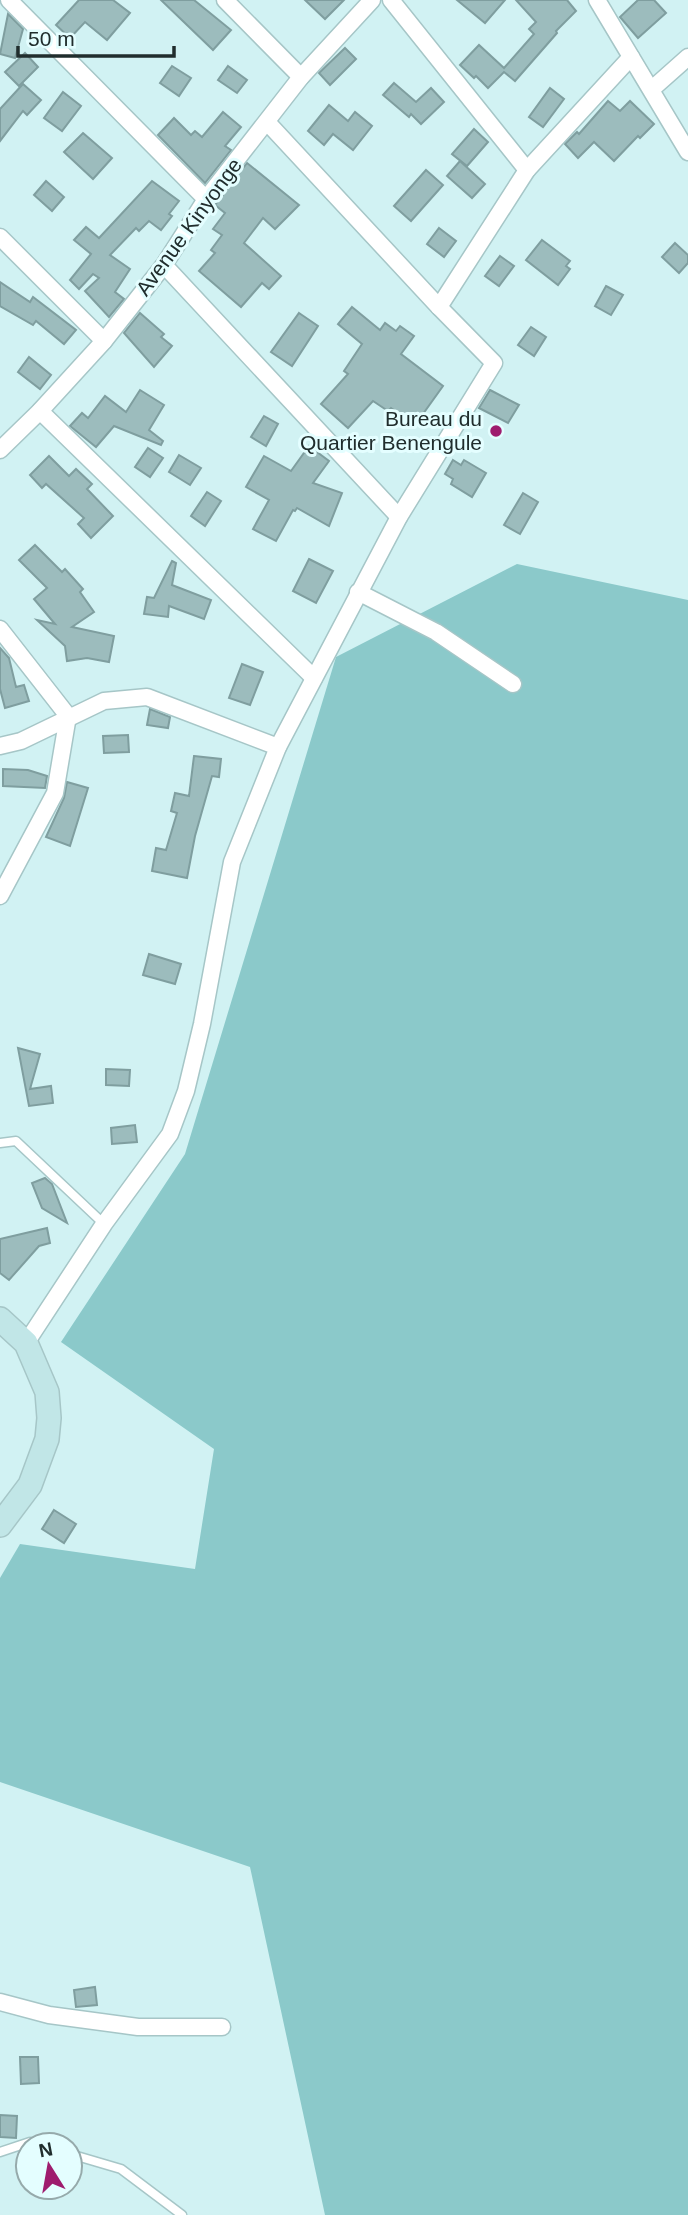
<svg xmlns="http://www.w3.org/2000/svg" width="688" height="2215" font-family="Arial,sans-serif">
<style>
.green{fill:#8bc9ca}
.building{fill:#9cbcbd;stroke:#7f9e9f;stroke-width:2}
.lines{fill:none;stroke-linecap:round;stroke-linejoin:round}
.lane-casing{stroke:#a6c6c7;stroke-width:11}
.street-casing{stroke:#a6c6c7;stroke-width:19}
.secondary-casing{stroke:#a6c6c7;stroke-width:26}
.lane{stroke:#fff;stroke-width:8}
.street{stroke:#fff;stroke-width:16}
.secondary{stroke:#c1e6e7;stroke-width:23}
.poi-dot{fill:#9e1c6e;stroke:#e4feff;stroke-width:2.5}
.labels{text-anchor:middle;stroke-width:6;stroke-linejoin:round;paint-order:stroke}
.street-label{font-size:21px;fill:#202d2d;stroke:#e4feff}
.poi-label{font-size:21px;fill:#202d2d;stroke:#e4feff;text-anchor:end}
</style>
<rect width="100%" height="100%" fill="#d1f2f3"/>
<path class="green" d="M517 564 688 600V2215H325L250 1867 0 1782V1578L20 1544 195 1569 214 1449 61 1342 185 1154 336 657Z"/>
<g class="building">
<path d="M79 0H113L130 13 107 40 85 22 70 38 56 25Z"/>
<path d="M161 0H194L231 30 213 50Z"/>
<path d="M305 0H344L325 19Z"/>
<path d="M457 0H505L485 23Z"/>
<path d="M516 0H567L576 11 556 31 557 33 515 81 504 72 488 88 476 76 474 78 460 65 479 45 504 68 534 34 529 29 536 22Z"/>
<path d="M638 0H654L666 13 638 38 620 17Z"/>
<path d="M8 14 23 29 15 58 0 54Z"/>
<path d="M345 48 356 59 330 85 319 73Z"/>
<path d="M25 53 38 67 19 86 5 72Z"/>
<path d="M172 66 191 78 179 96 160 83Z"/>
<path d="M228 66 247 80 237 93 218 80Z"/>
<path d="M394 83 416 102 431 88 444 102 421 124 411 114 409 117 383 95Z"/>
<path d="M23 84 41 100 27 115 23 111 0 141V109Z"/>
<path d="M550 88 564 99 543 127 529 117Z"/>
<path d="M63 92 81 106 62 131 44 118Z"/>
<path d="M608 101 620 111 630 101 654 124 640 138 638 136 614 161 594 142 578 158 565 144 577 132 579 134Z"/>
<path d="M329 105 348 121 355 112 372 126 353 150 333 134 324 145 308 131Z"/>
<path d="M223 112 241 127 225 146 231 150 205 183 158 135 174 118 191 135 195 131 202 137Z"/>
<path d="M474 129 488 142 467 166 452 154Z"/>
<path d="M83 133 112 158 93 179 64 152Z"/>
<path d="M460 161 485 184 472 198 447 176Z"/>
<path d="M247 163 299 205 275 229 263 218 244 243 281 276 269 289 262 283 241 307 199 271 215 253 211 250 222 235 213 229 225 213 215 205Z"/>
<path d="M426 170 443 185 411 221 394 206Z"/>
<path d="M46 181 64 197 52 211 34 195Z"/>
<path d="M152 181 179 201 169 214 172 216 161 230 149 221 139 231 136 228 110 255 130 269 115 292 124 299 109 317 85 291 99 278 93 274 79 289 70 280 91 254 74 240 86 227 99 238Z"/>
<path d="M439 228 456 241 444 257 427 244Z"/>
<path d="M542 240 570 261 566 266 570 269 558 285 526 260Z"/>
<path d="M675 243 688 255V263L679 273 662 257Z"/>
<path d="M500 256 514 266 499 286 485 276Z"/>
<path d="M0 282 30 302 33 297 76 330 64 344 36 321 33 325 0 306Z"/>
<path d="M606 286 623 295 611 315 595 306Z"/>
<path d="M352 307 380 330 385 323 396 331 400 326 414 336 401 354 443 386 415 425 391 408 388 411 373 401 348 428 321 404 348 374 344 371 362 344 338 324Z"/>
<path d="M140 313 164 334 161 337 172 346 154 367 124 333Z"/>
<path d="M299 313 318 326 292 366 271 352Z"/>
<path d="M531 327 546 337 534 356 518 345Z"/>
<path d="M29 357 51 375 40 389 18 372Z"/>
<path d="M140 390 164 405 149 430 163 441 161 445 114 426 96 447 70 426 82 413 88 418 105 396 126 412Z"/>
<path d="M490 390 519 405 508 423 479 408Z"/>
<path d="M264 416 278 424 266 446 251 437Z"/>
<path d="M309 446 329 461 313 483 342 493 329 526 297 508 295 511 293 510 276 541 253 529 269 500 246 487 264 456 291 471Z"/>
<path d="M148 448 163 458 150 477 135 467Z"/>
<path d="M179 455 201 468 190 485 169 472Z"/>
<path d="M49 456 69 476 76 469 92 484 87 489 113 516 91 538 78 524 84 518 46 484 42 488 30 475Z"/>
<path d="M453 460 461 465 464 460 486 473 472 497 451 484 453 479 445 474Z"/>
<path d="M207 492 221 501 205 526 191 516Z"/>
<path d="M523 493 538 502 520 534 504 525Z"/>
<path d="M35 545 62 572 65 569 83 589 80 592 94 612 72 627 114 636 109 662 87 658 67 661 65 646 37 620 55 624 34 599 47 588 19 560Z"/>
<path d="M309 559 333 571 316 603 293 591Z"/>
<path d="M172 561 176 563 172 585 211 600 204 619 169 606 168 617 144 614 147 597 154 598Z"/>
<path d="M0 648 9 658 16 687 24 685 29 701 5 708 0 689Z"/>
<path d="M242 664 263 672 250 705 229 698Z"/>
<path d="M150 709 170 717 168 728 147 725Z"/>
<path d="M128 735 129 752 104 753 103 736Z"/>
<path d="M194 756 221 759 219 777 212 776 195 836 187 878 152 871 156 848 166 850 177 813 171 811 175 793 189 796Z"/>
<path d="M3 769 28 770 47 776 45 788 3 786Z"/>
<path d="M67 782 88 788 70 846 46 837 64 798Z"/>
<path d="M149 954 181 964 175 984 143 975Z"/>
<path d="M18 1048 40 1054 30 1089 51 1086 53 1103 29 1106Z"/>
<path d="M106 1069 130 1070 129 1086 106 1085Z"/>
<path d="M135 1125 137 1142 112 1144 111 1128Z"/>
<path d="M45 1178 52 1184 67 1223 42 1208 32 1183Z"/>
<path d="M47 1228 50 1243 39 1246 9 1280 0 1273V1239Z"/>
<path d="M54 1510 76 1524 64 1543 42 1529Z"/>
<path d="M95 1987 97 2005 76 2007 74 1990Z"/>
<path d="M20 2057H38L39 2083 21 2084Z"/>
<path d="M0 2115 17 2116 16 2138 0 2137Z"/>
</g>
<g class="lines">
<defs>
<g id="lane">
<path d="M0 1143 16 1141 104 1224"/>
<path d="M0 2152 30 2142 41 2145"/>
<path d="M70 2154 121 2169 182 2215"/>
</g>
<g id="street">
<path d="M9 0 206 199"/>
<path d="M225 0 301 77"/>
<path d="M391 0 527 170"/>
<path d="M597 0 688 152"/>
<path d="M652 89 688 57"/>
<path d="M0 237 104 341"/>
<path d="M164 265 399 517"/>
<path d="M439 307 527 170 631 57"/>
<path d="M40 411 314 678"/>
<path d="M0 450 40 411 104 341 164 265 206 199 301 77 372 0"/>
<path d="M358 592 436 632 513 684"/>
<path d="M0 629 68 716 55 793 0 896"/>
<path d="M0 746 21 741 104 701 147 697 278 747"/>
<path d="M26 1343 104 1224 170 1134 186 1091 202 1024 232 862 278 747 399 517 494 363 439 307 267 122"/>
<path d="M0 2002 49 2015 138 2027H222"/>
</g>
<path id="secondary" d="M0 1319 26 1343 47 1392 49 1418 47 1439 30 1485 0 1525"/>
</defs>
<use href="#lane" class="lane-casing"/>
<use href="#street" class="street-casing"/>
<use href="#secondary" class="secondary-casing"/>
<use href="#lane" class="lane"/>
<use href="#street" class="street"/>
<use href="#secondary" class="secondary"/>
</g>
<circle class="poi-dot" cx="496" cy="431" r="7"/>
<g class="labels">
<g class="street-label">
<text transform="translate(189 227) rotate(-54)" y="7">Avenue Kinyonge</text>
</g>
<g class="poi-label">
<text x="482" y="426">Bureau du<tspan x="482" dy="24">Quartier Benengule</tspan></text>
</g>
</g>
<g transform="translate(49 2166) rotate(349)"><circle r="33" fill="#e4feff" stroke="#96aaab" stroke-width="2"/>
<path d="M0-5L12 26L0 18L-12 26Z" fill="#9e1c6e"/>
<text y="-10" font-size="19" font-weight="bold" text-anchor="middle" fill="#202d2d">N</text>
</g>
<path d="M18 46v10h156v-10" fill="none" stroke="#202d2d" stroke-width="3.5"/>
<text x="28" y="46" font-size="21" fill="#202d2d" stroke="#e4feff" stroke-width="5" paint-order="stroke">50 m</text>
</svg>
